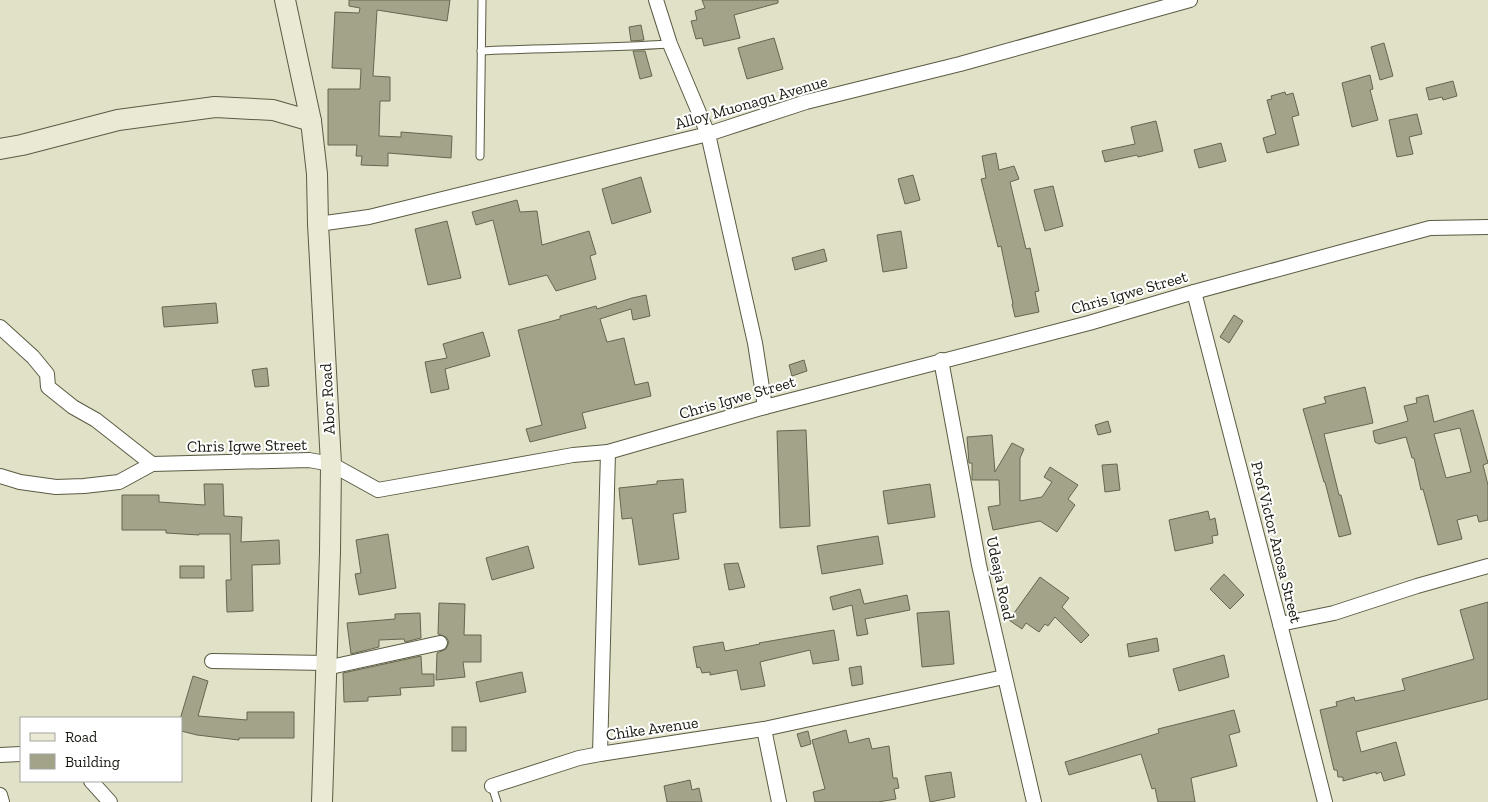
<svg xmlns="http://www.w3.org/2000/svg" width="1488" height="802" font-family="'Zilla Slab',serif">
<style>
.building{fill:#a2a389;stroke:#66664e;fill-rule:evenodd}
.lines{fill:none;stroke-linecap:round;stroke-linejoin:round}
.lane-casing{stroke:#5b5b44;stroke-width:9}
.street-casing{stroke:#5b5b44;stroke-width:16}
.secondary-casing{stroke:#5b5b44;stroke-width:22}
.lane{stroke:#fff;stroke-width:7}
.street{stroke:#fff;stroke-width:14}
.secondary{stroke:#e9e9d4;stroke-width:20}
.labels{text-anchor:middle;stroke-width:4;stroke-linejoin:round;paint-order:stroke}
.street-label{font-size:16px;fill:#191910;stroke:#fff}
</style>
<rect width="100%" height="100%" fill="#e0e1c6"/>
<g class="building">
<path d="M349 0H450L447 21 377 10 373 76 390 77V101H380L379 136 401 137V132L452 136 451 158 388 153V166L361 165 362 156H356L357 145H328V89H360L361 69 332 68 335 12 359 13 360 8 349 6Z"/>
<path d="M702 0H778V3L734 15 740 38 704 46 702 38 696 39 691 21 697 20 695 11 705 8Z"/>
<path d="M641 25 644 40 631 41 629 27Z"/>
<path d="M774 38 783 69 747 79 738 48Z"/>
<path d="M1384 43 1393 76 1380 80 1371 47Z"/>
<path d="M633 51H645L652 76 640 79Z"/>
<path d="M1370 75 1373 89 1370 90 1378 120 1352 127 1342 83Z"/>
<path d="M1453 81 1457 96 1443 100 1442 97 1429 100 1426 88Z"/>
<path d="M1285 92 1286 95 1293 93 1299 115 1292 117 1299 145 1267 153 1263 138 1276 134 1267 100 1272 99 1271 96Z"/>
<path d="M1417 114 1422 134 1409 137 1413 154 1397 157 1389 120Z"/>
<path d="M1156 121 1163 151 1138 157 1137 155 1105 162 1102 151 1135 144 1131 127Z"/>
<path d="M1221 143 1226 161 1199 168 1194 150Z"/>
<path d="M996 153 999 170 1014 166 1019 179 1010 182 1026 249 1030 248 1039 291 1035 292 1039 312 1015 317 1012 304H1013L1001 246 998 247 981 179 986 178 982 156Z"/>
<path d="M913 175 920 200 905 204 898 179Z"/>
<path d="M641 177 651 212 612 224 602 189Z"/>
<path d="M1053 186 1063 226 1045 231 1034 190Z"/>
<path d="M517 200 520 212 537 211 542 245 589 231 596 254 590 256 596 279 556 291 547 275 509 285 493 220 476 225 472 212Z"/>
<path d="M447 221 461 278 428 285 415 229Z"/>
<path d="M901 231 907 268 883 272 877 235Z"/>
<path d="M824 249 827 261 795 270 792 258Z"/>
<path d="M646 295 650 316 633 320 631 309 600 319 607 342 624 338 635 385 648 382 651 396 582 413 586 428 530 442 526 429 542 425 518 330 560 319V316L596 306 597 309 632 298Z"/>
<path d="M216 303 218 323 164 327 162 307Z"/>
<path d="M1234 315 1243 321 1229 343 1220 337Z"/>
<path d="M483 332 490 356 445 369 449 389 431 393 425 362 447 358 443 344Z"/>
<path d="M804 360 807 371 792 376 789 365Z"/>
<path d="M267 368 269 386 255 387 252 370Z"/>
<path d="M1365 387 1373 423 1324 434 1339 495H1341L1351 534 1339 537 1325 482H1324L1303 409 1326 403 1324 397Z"/>
<path d="M1428 395 1434 422 1473 410 1488 463 1483 465 1488 485V520L1479 522 1477 515 1457 520 1462 539 1438 545 1423 489 1421 490 1414 458H1412L1406 437 1379 444 1375 442 1373 431 1408 421 1404 406 1417 403 1416 398ZM1460 428 1471 472 1446 478 1434 434Z"/>
<path d="M1108 421 1111 432 1098 435 1095 425Z"/>
<path d="M806 430 810 526 780 528 777 431Z"/>
<path d="M992 435 995 472 1012 443 1024 449 1020 458V501L1042 497 1052 482 1044 477 1050 467 1078 485 1068 499 1075 505 1057 532 1040 521 993 530 988 507 1000 505 999 480H972V463H969L967 437Z"/>
<path d="M1117 464 1120 490 1105 492 1102 465Z"/>
<path d="M683 479 686 512 673 514 679 559 639 565 632 518 622 519 619 488 657 484V481Z"/>
<path d="M204 484H223L224 516 242 517 241 542 279 540 280 564 252 565 253 611 227 612 226 580H231L230 534H199V535L166 533V530H122V495H159V502L205 505Z"/>
<path d="M930 484 935 517 888 524 883 491Z"/>
<path d="M1208 511 1210 520 1215 518 1218 535 1212 536 1213 543 1175 551 1169 520Z"/>
<path d="M388 534 396 588 359 595 355 574 361 573 356 540Z"/>
<path d="M878 536 883 564 822 574 817 546Z"/>
<path d="M528 546 534 568 492 580 486 558Z"/>
<path d="M738 563 745 587 729 590 724 564Z"/>
<rect x="180" y="566" width="24" height="12"/>
<path d="M1224 574 1244 595 1230 609 1210 589Z"/>
<path d="M1040 577 1069 598 1062 607 1089 635 1081 643 1055 617 1048 626 1045 624 1039 632 1026 623 1022 629 1009 620Z"/>
<path d="M860 589 864 604 907 595 910 610 865 619 868 634 857 636 852 605 833 610 830 597Z"/>
<path d="M1488 602V699L1356 732 1361 752 1396 742 1405 775 1384 781 1381 772 1376 774V772L1343 781V777H1338L1337 770H1334L1320 710 1337 706 1336 702 1354 697 1355 701 1405 690 1402 679 1474 659 1460 610Z"/>
<path d="M439 603 465 604 464 635H481V662H463L465 677 436 680 437 653 446 649 449 642 446 637 438 634Z"/>
<path d="M949 611 954 664 922 667 917 613Z"/>
<path d="M420 613 421 638 405 642 404 639 379 640V647L351 654 347 623 395 619V614Z"/>
<path d="M834 630 839 660 813 664 810 650 760 662 765 686 741 690 737 670 710 675V672L702 673 700 667 697 668 693 647 723 642 725 651 760 644 759 643Z"/>
<path d="M1157 638 1159 651 1129 657 1127 644Z"/>
<path d="M1224 655 1229 677 1179 691 1173 669Z"/>
<path d="M421 656 422 674H434V686L400 688 401 695 368 697V701L344 702 343 673Z"/>
<path d="M861 666 863 684 852 686 849 668Z"/>
<path d="M522 672 526 692 480 702 476 682Z"/>
<path d="M193 676 208 681 198 716 247 720V712H294V738H239V740L197 735 181 731V716Z"/>
<path d="M1234 710 1240 732 1229 735 1237 766 1191 778 1195 802H1158L1155 788 1152 789 1141 754 1069 775 1065 762 1159 733 1158 729Z"/>
<rect x="452" y="727" width="14" height="24"/>
<path d="M846 730 849 743 869 738 872 749 889 746 893 778H897L899 788 894 789 896 799 878 802H815L813 792 825 789 812 740Z"/>
<path d="M808 731 811 744 801 747 797 734Z"/>
<path d="M951 772 955 797 930 802 925 776Z"/>
<path d="M690 780 692 790 699 788 702 802H667L664 786Z"/>
</g>
<g class="lines">
<defs>
<g id="lane">
<path d="M481 51C544 48 607 48 670 44"/>
<path d="M480 156 482 0"/>
<path d="M492 786 497 802"/>
</g>
<g id="street">
<path d="M656 0 670 44 708 134 755 343 765 407"/>
<path d="M318 224 369 217 708 134 806 102 960 64 1190 0"/>
<path d="M1194 292 1280 624 1325 802"/>
<path d="M0 327 33 357 47 374 48 387 73 407 96 420 152 464 309 460 331 464 378 490 573 455 608 452 765 407 1089 323 1194 292 1430 228 1488 227"/>
<path d="M941 360 979 565 1034 802"/>
<path d="M0 476 20 482 56 487 84 486 119 482 152 464"/>
<path d="M1280 624 1334 613 1417 586 1488 566"/>
<path d="M212 661 326 663"/>
<path d="M326 668 440 643"/>
<path d="M764 729 779 802"/>
<path d="M600 754 608 452"/>
<path d="M0 755 21 754"/>
<path d="M91 781 110 802"/>
<path d="M492 786 579 758 600 754 764 729 1004 677"/>
<path d="M0 795 2 802"/>
</g>
<g id="secondary">
<path d="M285 0 311 121 317 174 318 224 331 464 330 552 322 802"/>
<path d="M0 149 22 145 118 120 215 107 273 110 311 121"/>
</g>
</defs>
<use href="#lane" class="lane-casing"/>
<use href="#street" class="street-casing"/>
<use href="#secondary" class="secondary-casing"/>
<use href="#lane" class="lane"/>
<use href="#street" class="street"/>
<use href="#secondary" class="secondary"/>
</g>
<g class="labels">
<g class="street-label">
<text transform="translate(751 102) rotate(-16)" y="6">Alloy Muonagu Avenue</text>
<text transform="translate(1129 292) rotate(-16)" y="6">Chris Igwe Street</text>
<text transform="translate(737 397) rotate(-16)" y="6">Chris Igwe Street</text>
<text transform="translate(327 399) rotate(-93)" y="6">Abor Road</text>
<text transform="translate(247 445) rotate(-1)" y="6">Chris Igwe Street</text>
<text transform="translate(1277 542) rotate(76)" y="6">Prof Victor Anosa Street</text>
<text transform="translate(1001 578) rotate(78)" y="6">Udeaja Road</text>
<text transform="translate(652 728) rotate(-8)" y="6">Chike Avenue</text>
</g>
</g>
<rect x="20" y="717" width="162" height="65" fill="#ffffff" stroke="#a3a39f"/>
<rect x="30" y="733" width="25" height="8" fill="#e9e9d4" stroke="#a3a39f"/>
<text x="65" y="742" font-size="15" fill="#191910">Road</text>
<rect x="30" y="754" width="25" height="15" fill="#a2a389" stroke="#a3a39f"/>
<text x="65" y="767" font-size="15" fill="#191910">Building</text>
</svg>
